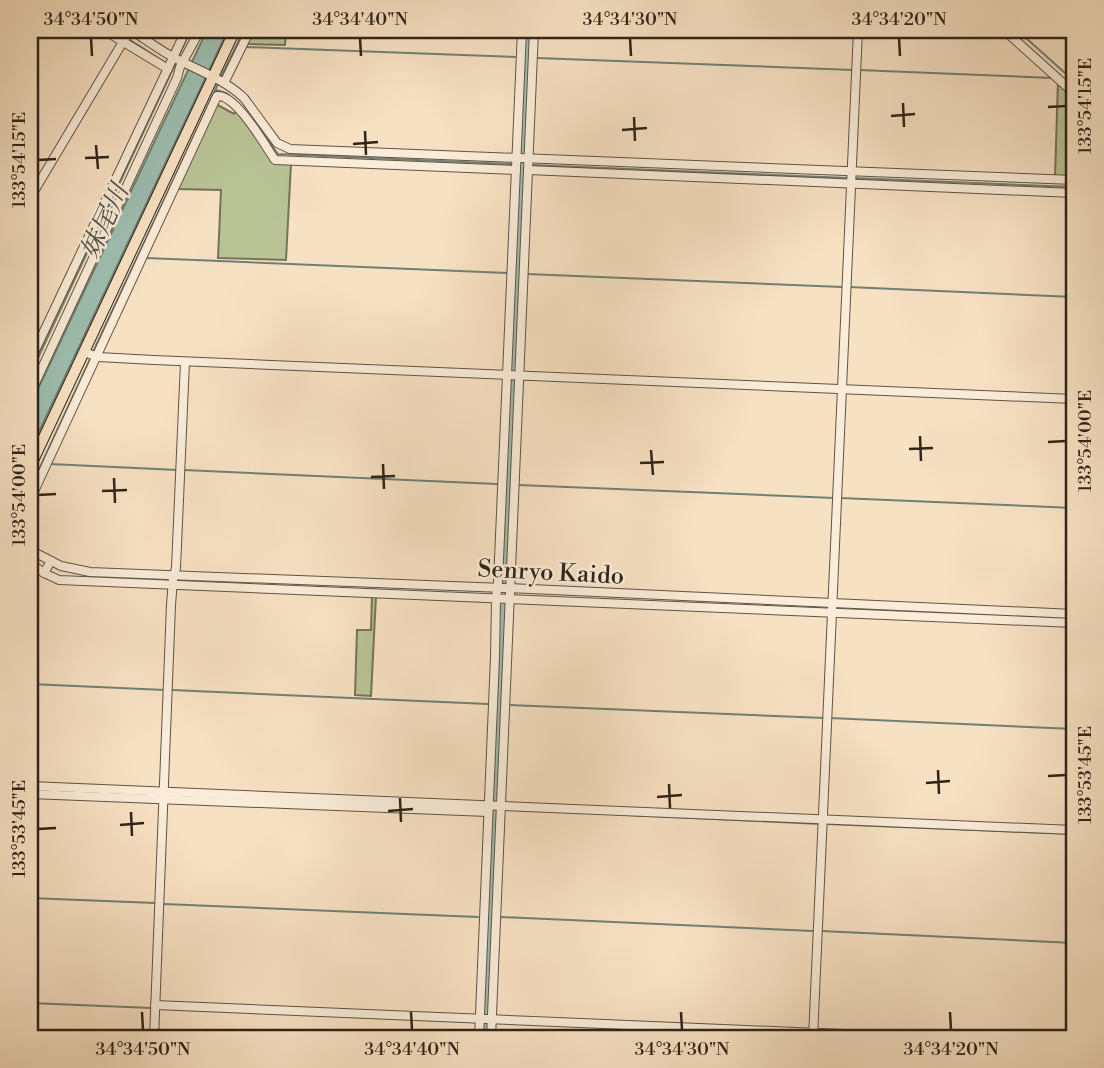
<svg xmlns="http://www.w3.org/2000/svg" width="1104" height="1068" font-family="'Libre Bodoni','Noto Serif JP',serif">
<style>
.green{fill:#b9c396;stroke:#747458;stroke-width:2}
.water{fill:#9dbeb0;stroke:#718074;stroke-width:2}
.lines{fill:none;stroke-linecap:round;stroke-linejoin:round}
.stream{stroke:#718074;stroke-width:2}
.river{stroke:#9dbeb0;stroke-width:10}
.minor-casing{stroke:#615344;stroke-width:10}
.major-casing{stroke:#2f2419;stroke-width:12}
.minor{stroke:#faecd8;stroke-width:8}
.major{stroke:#f7e1c3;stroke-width:10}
.ticks{fill:none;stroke:#2f2419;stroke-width:2.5}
.labels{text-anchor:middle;stroke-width:5;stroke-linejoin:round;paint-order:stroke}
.street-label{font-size:24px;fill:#2f2419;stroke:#faecd8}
.water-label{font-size:26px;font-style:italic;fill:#505246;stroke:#faecd8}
.neatline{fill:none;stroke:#2f2419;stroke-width:2.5}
.ticks-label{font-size:18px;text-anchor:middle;fill:#2f2419}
</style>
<rect width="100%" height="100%" fill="#f7e1c3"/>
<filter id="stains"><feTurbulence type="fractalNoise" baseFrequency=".00286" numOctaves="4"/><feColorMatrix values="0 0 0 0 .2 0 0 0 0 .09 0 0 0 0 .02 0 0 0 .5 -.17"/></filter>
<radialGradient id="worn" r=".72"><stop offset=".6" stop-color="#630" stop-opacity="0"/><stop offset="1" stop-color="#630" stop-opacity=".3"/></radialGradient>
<g class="green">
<path d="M251 30H286L285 45 249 44 246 43Z"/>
<path d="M1058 80 1074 95V178L1055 177Z"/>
<path d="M214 103 234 114 237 109 273 160 291 163 286 260 218 258 221 190 178 189Z"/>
<path d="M372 596H376L371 696 355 695 357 630H371Z"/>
</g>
<path class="water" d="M207 30H228L30 451V406Z"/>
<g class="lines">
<g class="stream">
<path d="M115 30 122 34"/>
<path d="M1017 30 1074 81"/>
<path d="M130 40 166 63"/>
<path d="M245 47 515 57"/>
<path d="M178 57 191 30"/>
<path d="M537 58 853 70"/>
<path d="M859 70 1053 78"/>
<path d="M220 79 244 30"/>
<path d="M216 90 226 93 240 105"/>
<path d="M253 120 278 154 511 164"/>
<path d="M532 165 848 178"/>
<path d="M853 178 1074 187"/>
<path d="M146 258 507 273"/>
<path d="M527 274 842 287"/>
<path d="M849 287 1074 297"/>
<path d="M93 352 218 84"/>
<path d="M30 375 176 62"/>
<path d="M50 464 178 470"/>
<path d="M184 470 497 484"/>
<path d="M518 485 834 498"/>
<path d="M30 489 91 357"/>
<path d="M840 498 1074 508"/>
<path d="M176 581 192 582"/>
<path d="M30 684 165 690"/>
<path d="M172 690 488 704"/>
<path d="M509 705 825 718"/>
<path d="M830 718 1074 729"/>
<path d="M627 815 821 824"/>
<path d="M827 824 1074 834"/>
<path d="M30 898 155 903"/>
<path d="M163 904 478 917"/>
<path d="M500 917 813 931"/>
<path d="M821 931 1074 943"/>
<path d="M30 1003 151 1008"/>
</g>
<g class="river">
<path d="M504 581 529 30"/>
<path d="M487 1038 504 608"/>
</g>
<defs>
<g id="minor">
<path d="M131 30C145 39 158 49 173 57 197 70 224 79 244 98L277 143 290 149 1074 180"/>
<path d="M1004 30 1074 93"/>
<path d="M112 35 168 69"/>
<path d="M224 83 250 30"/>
<path d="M528 170 1074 193"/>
<path d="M30 198 130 30"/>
<path d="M84 352 98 357 154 360 1074 399"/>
<path d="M30 361 186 30"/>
<path d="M30 394 177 78 180 67 200 30"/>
<path d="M30 500 217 96C236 94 264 144 275 160L516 170"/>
<path d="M30 550 61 566 90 572 531 589 1074 614"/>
<path d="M51 561 44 573 59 580 1074 623"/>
<path d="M30 563 44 573"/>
<path d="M30 786 1074 830"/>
<path d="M30 794 488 812"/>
<path d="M155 1005 937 1038"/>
<path d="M154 1038 171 605 173 579 176 568 185 362"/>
<path d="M479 1038 495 657 496 598 498 582 522 30"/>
<path d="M491 1038 534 30"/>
<path d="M813 1038 858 30"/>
</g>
<path id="major" d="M30 467 235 30"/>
</defs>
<use href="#minor" class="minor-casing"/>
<use href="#major" class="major-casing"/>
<use href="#minor" class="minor"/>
<use href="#major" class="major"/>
</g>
<path class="ticks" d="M91 38 92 56M360 38 361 56M630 38 631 56M899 38 900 56M903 103 904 127M1048 107 1066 106M891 116 915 114M634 117 635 141M622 130 647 128M365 131 366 155M353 144 378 142M96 145 98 169M85 158 109 157M38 160 56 159M920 436 921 461M1048 442 1066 441M909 449 933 448M651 450 653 475M640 463 664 462M383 464 384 489M371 477 395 476M114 478 115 503M102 491 127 490M38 495 56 494M938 770 939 794M1048 776 1066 775M926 783 950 781M669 784 670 808M657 797 682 795M400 798 401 822M388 811 413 809M131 812 132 836M120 825 144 823M38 829 56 828M142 1012 143 1030M411 1012 412 1030M681 1012 682 1030M950 1012 951 1030"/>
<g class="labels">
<g class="street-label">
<text transform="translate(551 572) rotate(3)" y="8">Senryo Kaido</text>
</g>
<g class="water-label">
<text transform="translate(104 221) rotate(-65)" y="9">妹尾川</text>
</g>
</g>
<rect width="1104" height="1068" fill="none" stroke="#f7e1c3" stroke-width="77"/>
<rect x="38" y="38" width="1028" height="992" class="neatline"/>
<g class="ticks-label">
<text x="91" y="25">34°34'50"N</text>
<text x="360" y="25">34°34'40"N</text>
<text x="630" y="25">34°34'30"N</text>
<text x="899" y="25">34°34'20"N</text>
<text transform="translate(1085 106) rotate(-90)" y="6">133°54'15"E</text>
<text transform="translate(19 160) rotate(-90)" y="6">133°54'15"E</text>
<text transform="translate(1085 441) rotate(-90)" y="6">133°54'00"E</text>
<text transform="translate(19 495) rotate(-90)" y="6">133°54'00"E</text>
<text transform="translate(1085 775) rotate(-90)" y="6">133°53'45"E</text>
<text transform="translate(19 829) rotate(-90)" y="6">133°53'45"E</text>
<text x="143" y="1055">34°34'50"N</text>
<text x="412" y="1055">34°34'40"N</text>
<text x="682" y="1055">34°34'30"N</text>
<text x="951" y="1055">34°34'20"N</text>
</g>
<rect width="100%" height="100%" filter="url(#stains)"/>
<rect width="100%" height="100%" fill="url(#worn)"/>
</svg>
